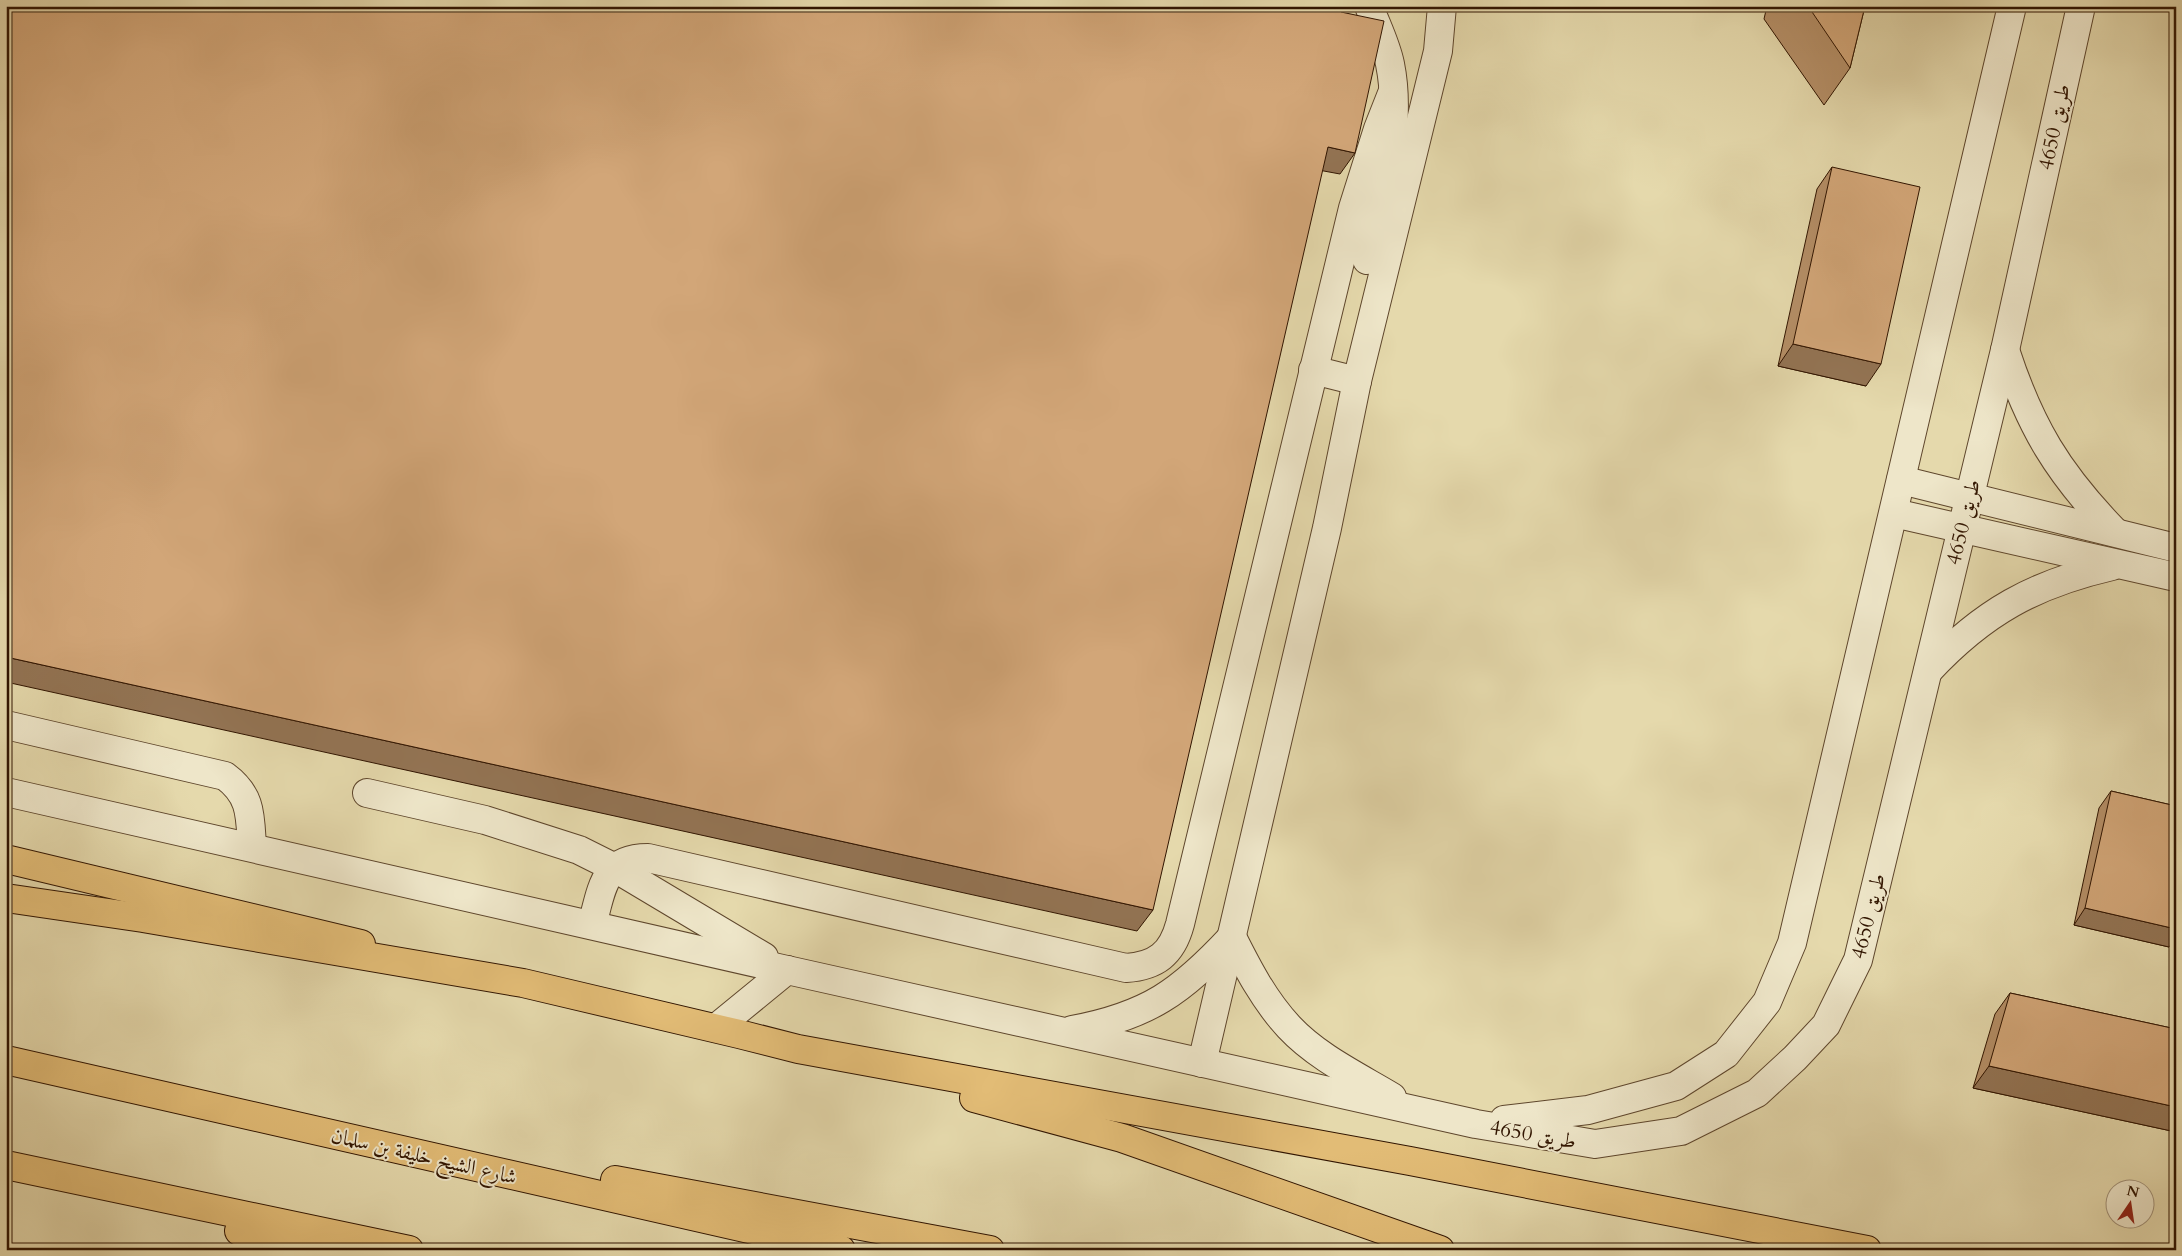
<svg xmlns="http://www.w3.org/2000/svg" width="2182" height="1256" font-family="Cardo,Amiri,serif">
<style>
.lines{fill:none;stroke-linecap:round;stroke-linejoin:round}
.minor-casing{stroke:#5e462c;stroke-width:30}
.major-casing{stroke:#311501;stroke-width:30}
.highway-casing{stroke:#311501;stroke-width:30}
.minor{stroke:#eee6c9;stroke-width:28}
.major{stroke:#e2bc76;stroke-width:28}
.highway{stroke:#e2bc76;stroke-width:28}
.wall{fill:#b58f67;stroke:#311501}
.shaded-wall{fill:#937454;stroke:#311501}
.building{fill:#d2a678;stroke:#311501}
.labels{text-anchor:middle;stroke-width:4;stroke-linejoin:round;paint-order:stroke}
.street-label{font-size:21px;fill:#311501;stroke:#eee6c9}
</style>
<rect width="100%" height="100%" fill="#e5d9ac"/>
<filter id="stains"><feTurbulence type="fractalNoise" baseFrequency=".004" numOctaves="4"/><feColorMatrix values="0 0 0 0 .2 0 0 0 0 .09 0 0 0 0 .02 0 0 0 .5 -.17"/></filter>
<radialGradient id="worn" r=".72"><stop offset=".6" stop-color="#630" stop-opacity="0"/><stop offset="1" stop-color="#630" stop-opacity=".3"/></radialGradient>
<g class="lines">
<defs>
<g id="minor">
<path d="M1367 260C1381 197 1403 128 1390 64 1386 44 1376 25 1369 6"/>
<path d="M2005 350C2030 427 2058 473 2114 531"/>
<path d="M1313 370 1357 381"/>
<path d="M1901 480 2176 548"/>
<path d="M1894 513 2176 577"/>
<path d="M1928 671C1983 612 2034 584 2112 566"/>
<path d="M6 725 225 776C252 796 250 816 252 847"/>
<path d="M6 792 787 970 1476 1124 1595 1144 1681 1131 1757 1093 1795 1058 1826 1025 1858 960 2005 350 2081 6"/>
<path d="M367 793 485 820 579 850 615 868 764 957"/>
<path d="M592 925C602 889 603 858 648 858L1126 968C1156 966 1172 954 1180 924L1353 208 1378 129 1393 91"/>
<path d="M716 1028 787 970"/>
<path d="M1072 1030C1148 1016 1181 992 1232 937 1248 969 1264 1000 1289 1027 1317 1057 1357 1076 1392 1097"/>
<path d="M1202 1063 1327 528 1357 381 1438 51 1442 6"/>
<path d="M1504 1120 1588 1110 1676 1086 1726 1054 1767 1002 1792 943 2012 6"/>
</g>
<path id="major" d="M6 859 361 944"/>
<g id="highway">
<path d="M6 898 143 918 523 983 739 1034 798 1049 1410 1161 1867 1250"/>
<path d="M6 1060 841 1250"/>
<path d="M974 1098 1122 1138 1440 1250"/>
<path d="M6 1165 409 1250"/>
<path d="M615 1180 990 1250"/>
<path d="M239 1231 305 1250"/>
</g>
</defs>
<use href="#minor" class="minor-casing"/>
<use href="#major" class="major-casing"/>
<use href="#highway" class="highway-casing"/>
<use href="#minor" class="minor"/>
<use href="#major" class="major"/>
<use href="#highway" class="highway"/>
</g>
<g class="wall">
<path d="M1767 6H1865L1850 68 1824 105 1764 19Z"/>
<path d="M1832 167 1866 386 1778 366 1817 189Z"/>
<path d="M2111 791 2176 806V938L2169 947 2074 925 2099 808Z"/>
<path d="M2010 993 2176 1029V1132L1973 1088 1995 1014Z"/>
</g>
<g class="shaded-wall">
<path d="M1328 147 1355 153 1340 174 1313 169Z"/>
<path d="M1793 344 1881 364 1866 386 1778 366Z"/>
<path d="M6 657 1153 910 1137 931 6 682Z"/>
<path d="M2085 908 2176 929V938L2169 947 2074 925Z"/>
<path d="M1989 1066 2176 1107V1132L1973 1088Z"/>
</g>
<g class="building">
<path d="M6 6H1342L1341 12 1384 21 1355 153 1328 147 1153 910 6 657Z"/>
<path d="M1808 6H1865L1850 68Z"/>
<path d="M1832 167 1920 187 1881 364 1793 344Z"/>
<path d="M2111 791 2176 806V929L2085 908Z"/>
<path d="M2010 993 2176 1029V1107L1989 1066Z"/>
</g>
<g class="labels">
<g class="street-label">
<text transform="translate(2054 127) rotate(-78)" y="7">طريق 4650</text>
<text transform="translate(1963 522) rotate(-76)" y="7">طريق 4650</text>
<text transform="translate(1868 916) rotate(-76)" y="7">طريق 4650</text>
<text transform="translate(1533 1134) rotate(10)" y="7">طريق 4650</text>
<text transform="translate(424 1156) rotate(13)" y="7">شارع الشيخ خليفة بن سلمان</text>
</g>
</g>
<rect width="2182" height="1256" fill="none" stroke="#e5d9ac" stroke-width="25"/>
<rect x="8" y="8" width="2167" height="1241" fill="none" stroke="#311501" stroke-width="2.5"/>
<rect x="12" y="12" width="2157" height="1231" fill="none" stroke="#311501"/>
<g transform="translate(2130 1204) rotate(13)"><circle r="24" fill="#eee6c9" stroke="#a29279"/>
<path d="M0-4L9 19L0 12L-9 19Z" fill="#8f2418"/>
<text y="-8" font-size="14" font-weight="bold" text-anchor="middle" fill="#311501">N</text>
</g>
<rect width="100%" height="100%" filter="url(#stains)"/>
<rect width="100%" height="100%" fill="url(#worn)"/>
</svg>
